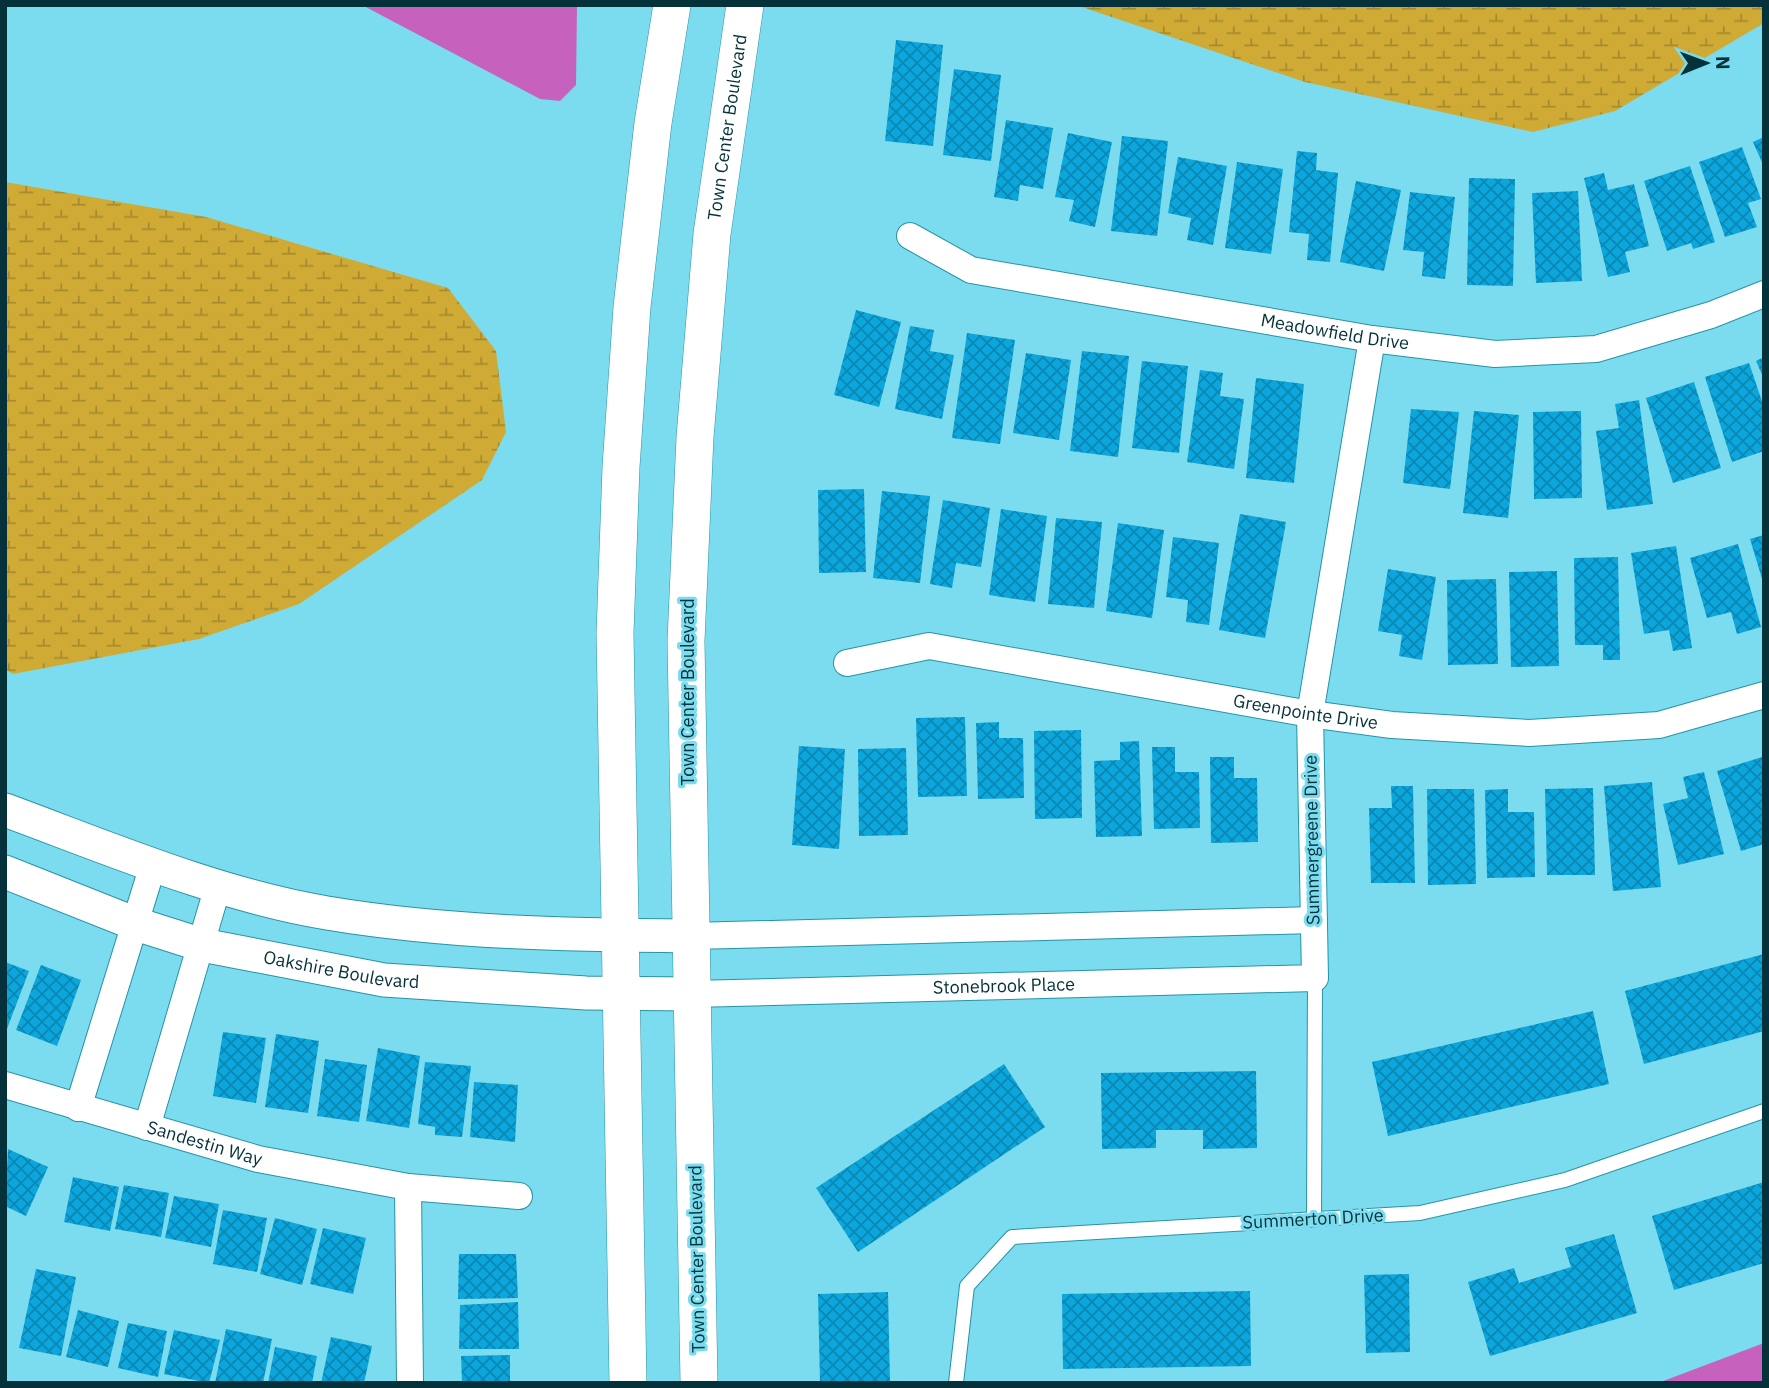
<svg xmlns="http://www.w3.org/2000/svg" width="1769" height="1388" font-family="'IBM Plex Sans',sans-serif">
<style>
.wetland{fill:url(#wetland-marsh)}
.water{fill:#c662bd}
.building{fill:url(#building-cross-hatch)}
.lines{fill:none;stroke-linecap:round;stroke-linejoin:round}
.service-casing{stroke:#2893a4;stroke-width:16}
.minor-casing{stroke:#2893a4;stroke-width:28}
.tertiary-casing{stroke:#2893a4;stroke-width:35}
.secondary-casing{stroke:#2893a4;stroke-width:38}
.service{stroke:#fff;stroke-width:14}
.minor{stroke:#fff;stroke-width:26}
.tertiary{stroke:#fff;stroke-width:33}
.secondary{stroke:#fff;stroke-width:37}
.labels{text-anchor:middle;stroke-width:6;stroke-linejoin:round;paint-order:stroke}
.street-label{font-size:18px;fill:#05323a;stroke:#7adcee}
</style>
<defs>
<pattern id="wetland-marsh" width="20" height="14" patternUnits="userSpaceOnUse" patternTransform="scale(1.75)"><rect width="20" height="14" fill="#cfaa35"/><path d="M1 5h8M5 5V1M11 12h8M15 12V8" fill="none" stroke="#a68b2e"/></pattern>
<pattern id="building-cross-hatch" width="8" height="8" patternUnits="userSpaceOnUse" patternTransform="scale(1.75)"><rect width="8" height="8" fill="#0ca6dc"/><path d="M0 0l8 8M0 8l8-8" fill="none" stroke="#0a88b3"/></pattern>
</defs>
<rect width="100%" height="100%" fill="#7adcee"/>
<g class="wetland">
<path d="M1076 5H1764V23L1615 111 1533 132 1305 82Z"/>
<path d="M5 182 206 217 448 288 496 351 506 432 482 480 299 604 199 639 13 674 5 669Z"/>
</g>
<g class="water">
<path d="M362 5H577L576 85 560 101 540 99Z"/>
<path d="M1764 1343V1383H1658Z"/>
</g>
<g class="building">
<path d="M896 40 943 45 933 146 885 141Z"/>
<path d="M954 69 1001 75 991 161 943 155Z"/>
<path d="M1006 120 1053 128 1043 189 1020 185 1018 201 994 197Z"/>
<path d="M1068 133 1112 142 1095 227 1069 221 1074 200 1055 197Z"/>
<path d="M1122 136 1168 141 1157 236 1111 231Z"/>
<path d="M1764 137V167L1753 142Z"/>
<path d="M1742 147 1761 199 1748 203 1757 227 1725 237 1699 162Z"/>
<path d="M1297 151 1317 153 1316 170 1338 173 1330 262 1307 260 1309 234 1289 232Z"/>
<path d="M1178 157 1227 166 1213 245 1187 240 1191 218 1168 213Z"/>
<path d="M1237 162 1283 169 1271 254 1225 248Z"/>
<path d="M1690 166 1715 242 1693 249 1691 243 1667 251 1644 181Z"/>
<path d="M1604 173 1608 190 1634 184 1649 246 1625 252 1630 272 1608 277 1584 178Z"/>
<path d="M1469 178 1515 179 1513 286 1467 285Z"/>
<path d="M1356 181 1401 190 1384 271 1340 262Z"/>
<path d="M1578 191 1582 281 1536 283 1532 193Z"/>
<path d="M1410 192 1455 197 1445 279 1422 276 1424 252 1403 250Z"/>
<path d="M856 310 901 322 879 407 834 395Z"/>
<path d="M910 326 934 330 930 351 954 355 942 419 895 409Z"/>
<path d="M967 333 1015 340 1000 444 952 438Z"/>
<path d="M1082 351 1129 356 1118 457 1070 451Z"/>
<path d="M1026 353 1071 360 1059 440 1013 433Z"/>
<path d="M1764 357V379L1756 361Z"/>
<path d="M1142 361 1188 366 1179 453 1132 448Z"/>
<path d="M1749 363 1764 407V451L1732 462 1705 377Z"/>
<path d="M1200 370 1223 373 1220 396 1244 399 1234 469 1187 462Z"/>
<path d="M1256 378 1304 384 1294 483 1246 478Z"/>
<path d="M1694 382 1721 468 1673 483 1646 398Z"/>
<path d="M1639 400 1653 504 1607 510 1596 431 1619 428 1615 404Z"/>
<path d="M1411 409 1459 412 1450 489 1403 483Z"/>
<path d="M1474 411 1519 415 1508 518 1463 513Z"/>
<path d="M1581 411 1582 498 1534 499 1533 412Z"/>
<path d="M864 489 866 572 819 573 818 490Z"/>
<path d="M882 491 930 496 920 583 873 578Z"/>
<path d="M943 500 990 508 981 567 956 563 952 588 930 584Z"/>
<path d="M1001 509 1047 516 1035 602 989 595Z"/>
<path d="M1240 514 1286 522 1265 638 1219 630Z"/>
<path d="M1056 518 1102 522 1094 608 1048 604Z"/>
<path d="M1118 523 1164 530 1152 618 1106 611Z"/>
<path d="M1764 535V582H1763L1750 539Z"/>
<path d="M1173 537 1219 543 1209 625 1186 622 1188 600 1166 597Z"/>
<path d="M1738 544 1761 627 1737 634 1731 612 1707 618 1690 558Z"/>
<path d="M1676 546 1692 648 1673 651 1669 630 1644 634 1631 553Z"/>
<path d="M1618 557 1620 660H1603V645H1575L1574 558Z"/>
<path d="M1388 569 1436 577 1422 660 1399 656 1402 635 1378 631Z"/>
<path d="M1557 571 1559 666 1511 667 1509 572Z"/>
<path d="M1496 579 1498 664 1448 665 1447 580Z"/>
<path d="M965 717 967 796 918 797 916 718Z"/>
<path d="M999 722V738H1023L1024 798 978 799 976 723Z"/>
<path d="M1081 730 1082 818 1035 819 1034 731Z"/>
<path d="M1139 741 1142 836 1096 837 1094 761 1120 760V742Z"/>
<path d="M799 746 845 749 839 849 792 845Z"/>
<path d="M1152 747H1175V772H1199L1200 828 1154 829Z"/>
<path d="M906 748 908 835 859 836 858 749Z"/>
<path d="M1210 757H1234V778H1257L1258 842 1211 843Z"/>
<path d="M1762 757 1764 844 1741 851 1717 771Z"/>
<path d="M1704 772 1724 854 1678 865 1663 804 1688 798 1683 777Z"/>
<path d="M1652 782 1661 887 1613 891 1604 786Z"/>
<path d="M1391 786H1413L1415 883H1371L1369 808H1392Z"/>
<path d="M1593 788 1595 875H1547L1545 789Z"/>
<path d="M1427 789H1474L1476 884 1428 885Z"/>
<path d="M1508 789V812H1534L1535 877 1487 878 1485 790Z"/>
<path d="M1764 954V1031L1644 1064 1625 991Z"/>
<path d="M5 962 29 971 5 1034Z"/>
<path d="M41 965 81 980 57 1046 16 1030Z"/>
<path d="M1593 1011 1609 1084 1388 1136 1372 1062Z"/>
<path d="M223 1032 266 1038 256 1103 213 1096Z"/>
<path d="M276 1034 319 1041 308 1113 265 1107Z"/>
<path d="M378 1048 420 1056 409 1128 366 1121Z"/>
<path d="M325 1059 367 1065 359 1122 317 1116Z"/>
<path d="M425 1062 471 1066 462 1137 435 1135V1127L418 1124Z"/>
<path d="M1004 1064 1045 1127 858 1252 816 1188Z"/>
<path d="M1256 1071 1257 1148 1203 1149V1130H1156V1148L1102 1149 1101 1073Z"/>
<path d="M474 1082 518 1085 515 1142 470 1137Z"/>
<path d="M8 1149 48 1167 26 1216 5 1206Z"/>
<path d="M73 1177 119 1187 110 1231 64 1222Z"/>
<path d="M1764 1182V1263L1674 1290 1652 1216Z"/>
<path d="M124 1185 169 1193 161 1237 115 1229Z"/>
<path d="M174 1196 219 1204 211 1247 165 1238Z"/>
<path d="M223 1210 267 1218 257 1272 213 1264Z"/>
<path d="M275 1218 317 1229 302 1285 260 1274Z"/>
<path d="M323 1228 366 1238 353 1294 310 1284Z"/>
<path d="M1614 1234 1637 1313 1490 1356 1468 1282 1514 1268 1519 1283 1571 1267 1565 1248Z"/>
<path d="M459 1254H516L518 1298 458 1299Z"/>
<path d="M36 1269 76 1277 61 1356 19 1348Z"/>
<path d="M1409 1274 1410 1352 1366 1353 1364 1275Z"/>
<path d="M1250 1291 1251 1366 1063 1369 1062 1294Z"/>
<path d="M888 1292 890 1383H820L818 1294Z"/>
<path d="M518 1302 519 1349H459L460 1305Z"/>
<path d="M78 1310 119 1321 108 1367 66 1357Z"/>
<path d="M128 1323 167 1331 158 1377 118 1368Z"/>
<path d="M226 1329 272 1339 263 1383H215Z"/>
<path d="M174 1330 220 1340 209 1383 164 1374Z"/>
<path d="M331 1337 372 1346 364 1383H321Z"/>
<path d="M275 1347 317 1356 312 1383H268Z"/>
<path d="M510 1355V1383H462L461 1356Z"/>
</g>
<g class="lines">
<defs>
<g id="service">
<path d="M1314 1220 1315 978"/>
<path d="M956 1383 967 1286 1012 1237 1420 1213 1565 1180 1764 1111"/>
</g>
<g id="minor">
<path id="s1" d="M910 236 971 270 1372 339 1495 354 1596 349 1711 315 1764 294"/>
<path id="s2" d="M847 663 929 646 1310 714 1392 725 1529 733 1659 725 1764 695"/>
<path d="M691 936 1314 920"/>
<path id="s3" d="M692 994 1315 978 1310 714 1372 339"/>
<path id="s4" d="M5 1085 258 1159 408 1187 519 1196"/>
<path d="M78 1108 153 865"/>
<path d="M147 1127 218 886"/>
<path d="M408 1187 410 1383"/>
</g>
<g id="tertiary">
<path d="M5 810C108 848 219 895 327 913 447 933 570 935 691 936"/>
<path id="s5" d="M5 872 136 924 202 945 384 980 586 993 692 994"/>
</g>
<g id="secondary">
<path d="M628 1383 615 633 621 467 632 307 653 123 672 5"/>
<path id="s6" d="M699 1383 686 641 695 437 712 234 745 5"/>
</g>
</defs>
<use href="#service" class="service-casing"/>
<use href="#minor" class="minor-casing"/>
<use href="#tertiary" class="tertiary-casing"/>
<use href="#secondary" class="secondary-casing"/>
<use href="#service" class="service"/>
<use href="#minor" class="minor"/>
<use href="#tertiary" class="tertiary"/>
<use href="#secondary" class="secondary"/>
</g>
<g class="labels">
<g class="street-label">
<text dy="6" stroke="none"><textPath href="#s6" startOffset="1258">Town Center Boulevard</textPath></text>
<text dy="6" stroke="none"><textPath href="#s1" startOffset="439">Meadowfield Drive</textPath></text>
<text transform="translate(688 692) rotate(-90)" y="6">Town Center Boulevard</text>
<text dy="6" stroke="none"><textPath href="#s2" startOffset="466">Greenpointe Drive</textPath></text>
<text transform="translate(1312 840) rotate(-91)" y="6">Summergreene Drive</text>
<text dy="6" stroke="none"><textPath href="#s5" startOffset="352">Oakshire Boulevard</textPath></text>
<text dy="6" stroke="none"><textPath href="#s3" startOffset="312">Stonebrook Place</textPath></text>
<text dy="6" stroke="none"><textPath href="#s4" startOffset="208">Sandestin Way</textPath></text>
<text transform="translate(1313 1219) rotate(-3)" y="6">Summerton Drive</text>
<text transform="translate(697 1259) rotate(-91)" y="6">Town Center Boulevard</text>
</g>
</g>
<rect width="1769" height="1388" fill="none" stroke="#05323a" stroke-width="14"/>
<g transform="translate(1706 63) rotate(89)" stroke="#7adcee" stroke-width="5" paint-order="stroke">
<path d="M0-5L12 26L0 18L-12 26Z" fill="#05323a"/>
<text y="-10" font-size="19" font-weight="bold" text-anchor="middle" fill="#05323a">N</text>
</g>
</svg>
